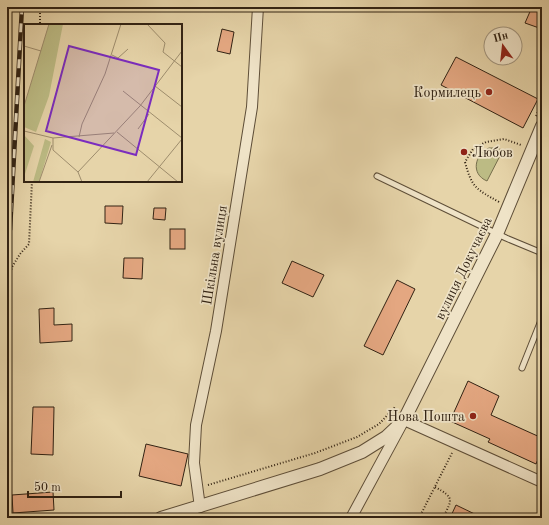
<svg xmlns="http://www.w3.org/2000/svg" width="549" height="525" font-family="'Old Standard TT',serif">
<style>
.green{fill:#bcbb84;stroke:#766e4c}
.building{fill:#e4a781;stroke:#312213}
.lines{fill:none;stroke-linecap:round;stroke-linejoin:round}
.service-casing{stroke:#5e4e38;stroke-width:7}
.minor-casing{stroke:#5e4e38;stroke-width:12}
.tertiary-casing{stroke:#5e4e38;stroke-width:14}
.path{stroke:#312213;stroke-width:2;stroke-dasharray:1 2;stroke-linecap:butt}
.service{stroke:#efe3c7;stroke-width:5}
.minor{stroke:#efe3c7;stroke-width:10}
.tertiary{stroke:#efe3c7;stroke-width:12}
.rail-casing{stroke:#312213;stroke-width:4.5}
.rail{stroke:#efe3c7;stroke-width:3;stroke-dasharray:9;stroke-linecap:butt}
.poi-dot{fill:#8f2418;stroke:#efe3c7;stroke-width:1.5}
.labels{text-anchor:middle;stroke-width:3.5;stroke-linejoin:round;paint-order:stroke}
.poi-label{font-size:14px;fill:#312213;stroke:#efe3c7;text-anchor:end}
.street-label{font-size:14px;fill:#312213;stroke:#efe3c7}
.inset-road{fill:none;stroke:#9e8d6d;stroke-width:1}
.view{fill:#7b2cbf;fill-opacity:0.15;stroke:#7b2cbf;stroke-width:2}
.inset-edge{fill:none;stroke:#312213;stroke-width:2}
</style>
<rect width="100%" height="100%" fill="#e6d4a9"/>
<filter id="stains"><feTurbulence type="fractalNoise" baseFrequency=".005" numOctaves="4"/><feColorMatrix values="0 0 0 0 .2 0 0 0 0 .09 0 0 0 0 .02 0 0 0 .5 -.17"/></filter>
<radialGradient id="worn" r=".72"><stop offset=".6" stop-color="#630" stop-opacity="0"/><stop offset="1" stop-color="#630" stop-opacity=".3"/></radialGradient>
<path class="green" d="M489 148H495L503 150 487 181C470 174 475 154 489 148Z"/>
<g class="building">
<path d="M532 7H542V29L525 23Z"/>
<path d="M222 29 234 32 230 54 217 51Z"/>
<path d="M456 57 538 99 523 128 441 85Z"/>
<path d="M105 206H123L122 224 105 223Z"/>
<path d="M154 208H166L165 220 153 219Z"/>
<rect x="170" y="229" width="15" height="20"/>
<path d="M124 258H143L142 279 123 278Z"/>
<path d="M292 261 324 275 313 297 282 283Z"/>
<path d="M397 280 415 289 383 355 364 346Z"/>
<path d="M54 308V325L72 324V341L40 343 39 309Z"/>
<path d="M468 381 499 396 491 415 542 438V450L536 464 488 442 490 439 450 421Z"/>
<path d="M33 407H54L53 455 31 454Z"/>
<path d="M146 444 188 454 181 486 139 476Z"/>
<path d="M53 492 54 510 13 513 12 495Z"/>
<path d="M456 505 483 518H450Z"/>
</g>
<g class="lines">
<defs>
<g id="service">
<path d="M377 176 506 238 542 253"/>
<path d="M522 368 542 318"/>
</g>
<g id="minor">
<path d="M200 507 194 463 196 425 216 331 252 107 258 7"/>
<path d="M351 518 404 420 542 482"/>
</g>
<path id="tertiary" d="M161 518 320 469 362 452 386 437 404 420 497 234 542 126"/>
</defs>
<use href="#service" class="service-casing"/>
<use href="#minor" class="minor-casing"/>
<use href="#tertiary" class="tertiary-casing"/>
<g class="path">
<path d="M40 7V25"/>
<path d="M536 116 542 102"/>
<path d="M499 202C476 189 472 188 465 162L473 149 486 142 504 139 521 145"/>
<path d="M7 287 12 267 20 254 29 244 32 181"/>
<path d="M208 485 315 453 357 437 379 424 396 406"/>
<path d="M435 487C455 498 452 499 443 518"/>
<path d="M419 518 452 453"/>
</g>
<use href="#service" class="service"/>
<use href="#minor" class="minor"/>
<use href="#tertiary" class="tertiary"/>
<defs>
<g id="rail">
<path d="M7 68 9 7"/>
<path d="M10 230 22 7"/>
</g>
</defs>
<use href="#rail" class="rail-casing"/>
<use href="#rail" class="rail"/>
</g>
<g class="poi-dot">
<circle cx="489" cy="92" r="4"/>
<circle cx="464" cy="152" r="4"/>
<circle cx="473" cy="416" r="4"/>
</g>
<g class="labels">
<g class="poi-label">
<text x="481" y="97">Кормилець</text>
<text x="472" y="157" text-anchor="start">Любов</text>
<text x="465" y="421">Нова Пошта</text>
</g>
<g class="street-label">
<text transform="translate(214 255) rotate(-81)" y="5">Шкільна вулиця</text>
<text transform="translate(463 268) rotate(-64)" y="5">вулиця Докучаєва</text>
</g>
</g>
<g transform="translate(24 24)">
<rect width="158" height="158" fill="#e6d4a9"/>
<path d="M25 0H39L25 72 12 108 0 103V82ZM0 111 10 122 0 153ZM21 115 27 118 15 158H9Z" fill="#bcbb84"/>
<path class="inset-road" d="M123 0 141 19 139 28 158 43M0 22 17 27M88 31 94 34 104 25M131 62 158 83M99 67 158 114M0 82 25 0M114 105 125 90M0 107 29 114 90 109M93 108 154 158M55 113 58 100 81 50 97 0M29 114V126L54 148M15 158 28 121M58 158 54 148 116 82 158 27M123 158 158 115"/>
<path class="view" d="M45 22 135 46 112 131 22 107Z"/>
<rect width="158" height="158" class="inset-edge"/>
</g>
<rect width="549" height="525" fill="none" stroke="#e6d4a9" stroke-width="24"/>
<rect x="8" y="8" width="533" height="509" fill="none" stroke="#312213" stroke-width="2"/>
<rect x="12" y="12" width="525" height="501" fill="none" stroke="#312213"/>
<g transform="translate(503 46) rotate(345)"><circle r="19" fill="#efe3c7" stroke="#a3967f"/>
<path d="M0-3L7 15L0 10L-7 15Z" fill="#8f2418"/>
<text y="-6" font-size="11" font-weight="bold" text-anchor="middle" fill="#312213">Пн</text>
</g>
<path d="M28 491v6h93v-6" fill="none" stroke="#312213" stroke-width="2"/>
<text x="34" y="491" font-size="12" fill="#312213" stroke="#efe3c7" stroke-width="3" paint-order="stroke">50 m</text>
<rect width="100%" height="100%" filter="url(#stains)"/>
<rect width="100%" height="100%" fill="url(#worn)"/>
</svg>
